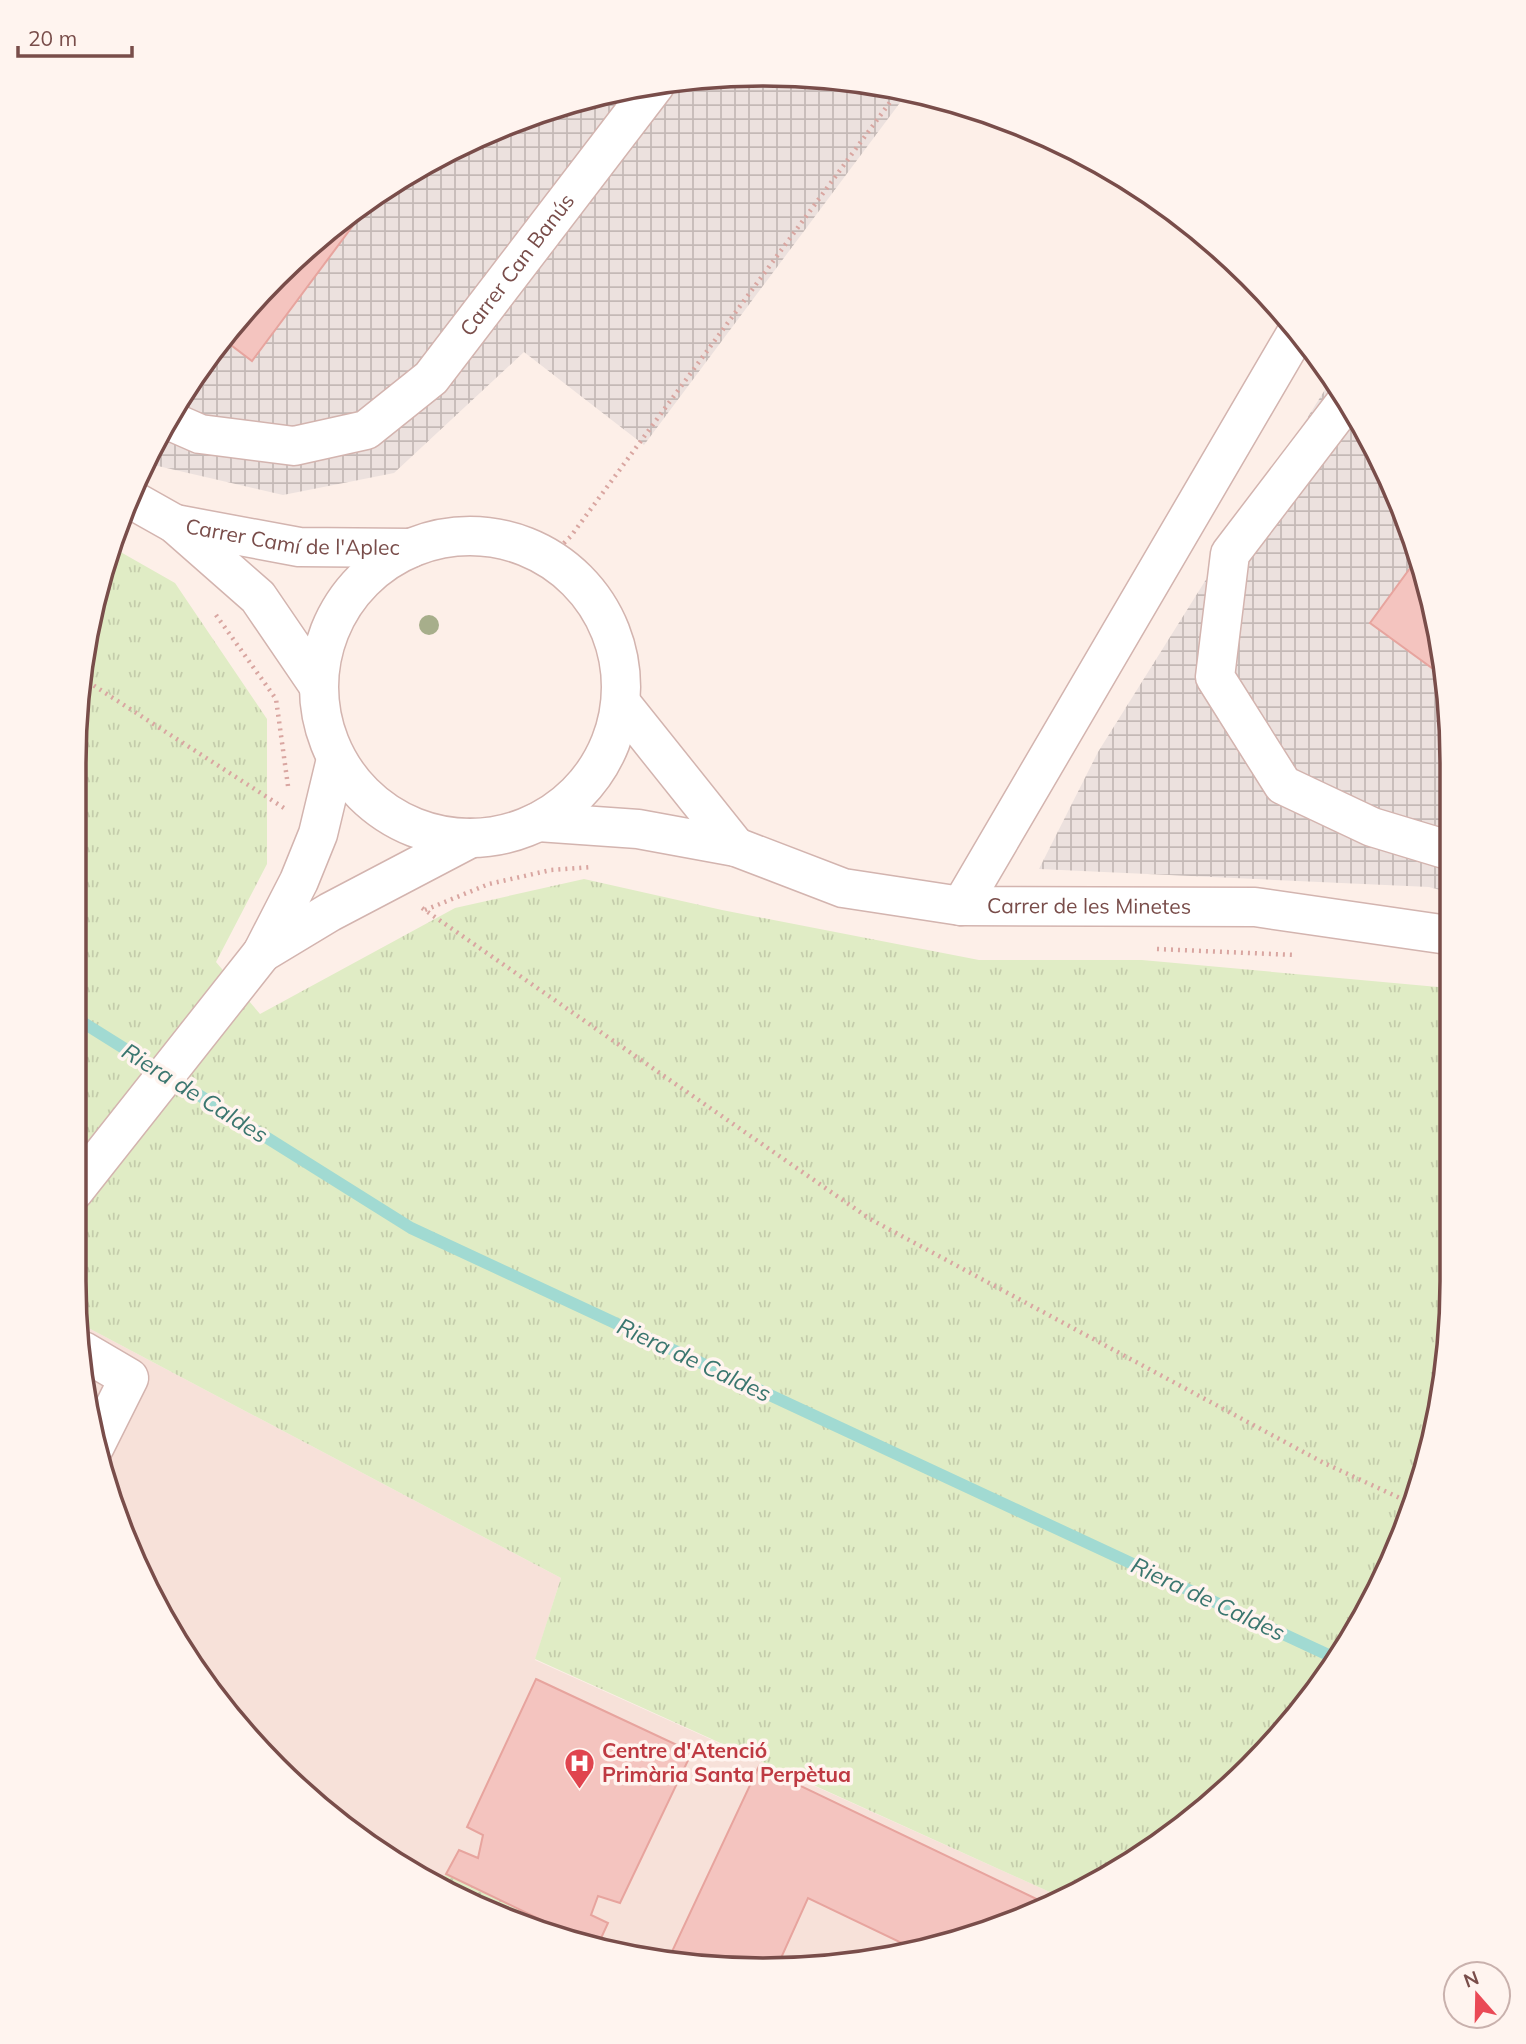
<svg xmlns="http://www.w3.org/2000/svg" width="1526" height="2044" font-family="Mulish,sans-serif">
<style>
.residential{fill:#f7e1d9}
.industrial{fill:url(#industrial-grid)}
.grass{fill:url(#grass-tufts)}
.park{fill:url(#park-dots)}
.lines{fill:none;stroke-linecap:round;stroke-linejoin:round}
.stream{stroke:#a1dad2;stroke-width:12}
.building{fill:#f4c4bf;stroke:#e7a49e;stroke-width:2}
.minor-casing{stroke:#d3b4af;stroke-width:41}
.path{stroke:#d9a6a1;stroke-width:4.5;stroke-dasharray:2 5;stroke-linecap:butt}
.minor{stroke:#fff;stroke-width:38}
.tree{fill:#a7ae8b}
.labels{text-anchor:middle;stroke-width:7;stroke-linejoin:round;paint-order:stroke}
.street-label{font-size:21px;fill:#794d4a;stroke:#fff4ef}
.health-label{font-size:21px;font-weight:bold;fill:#be3a42;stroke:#fff4ef;text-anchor:start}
.water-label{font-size:23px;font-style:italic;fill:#3a766f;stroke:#fff4ef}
.rim{fill:none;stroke:#794d4a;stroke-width:3.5}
</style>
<defs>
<pattern id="industrial-grid" width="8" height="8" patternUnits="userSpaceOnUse" patternTransform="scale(1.75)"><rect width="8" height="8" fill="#ece1de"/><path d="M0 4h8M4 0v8" fill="none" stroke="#c4b9b6"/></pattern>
<pattern id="grass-tufts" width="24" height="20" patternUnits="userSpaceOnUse" patternTransform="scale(1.75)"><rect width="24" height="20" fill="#e0ecc5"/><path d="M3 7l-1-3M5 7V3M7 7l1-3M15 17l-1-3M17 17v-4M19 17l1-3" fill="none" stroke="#c4ccab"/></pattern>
<pattern id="park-dots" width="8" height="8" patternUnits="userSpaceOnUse" patternTransform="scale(1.75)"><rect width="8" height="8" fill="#e0ecc5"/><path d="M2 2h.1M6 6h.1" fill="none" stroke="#c4ccab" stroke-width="1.8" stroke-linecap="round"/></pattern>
</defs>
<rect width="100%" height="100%" fill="#fdefe8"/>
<path class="residential" d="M79 1323 561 1578 535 1660 1063 1898 985 1934 808 1969 629 1957 458 1899 308 1799 216 1701 166 1626 97 1460Z"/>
<g class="industrial">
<path d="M718 75 853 79 908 92 644 445 524 352 394 473 283 495 145 463 189 380 275 276 344 216 458 144 585 97Z"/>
<path d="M1331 380 1400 499 1447 673 1448 892 1429 887 1039 869 1098 752Z"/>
</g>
<path class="grass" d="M110 546 175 583 267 719V864L216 962 260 1014 455 908 584 879 722 910 979 960H1142L1449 988 1451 1326 1416 1502 1360 1625 1282 1735 1182 1828 1107 1878 1063 1898 535 1659 561 1578 79 1323 74 1281 75 718 97 585Z"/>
<path class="park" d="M446 1874 585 1943 458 1899 438 1886Z"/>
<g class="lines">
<path class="stream" d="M74 1017 411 1228 1337 1659"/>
</g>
<g class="building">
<path d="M375 196 252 361 223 339 275 276 344 216Z"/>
<path d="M1416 560 1447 673V679L1370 623Z"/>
<path d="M536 1679 692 1752 620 1903 598 1896 591 1915 608 1923 597 1947 446 1874 459 1850 478 1858 483 1835 467 1827Z"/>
<path d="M759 1766 1049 1905 985 1934 912 1948 808 1898 777 1967 668 1960Z"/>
</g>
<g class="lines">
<defs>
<g id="minor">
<path d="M1345 403 1230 554 1215 677 1283 785 1372 827 1448 850"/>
<path id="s1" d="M168 420 200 434 294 446 366 430 431 378 655 85"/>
<path d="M127 497 175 524 258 597 318 685"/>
<path id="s2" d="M175 524 299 547 411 548"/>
<circle cx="470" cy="687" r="151"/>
<path d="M621 703 736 847"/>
<path id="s3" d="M538 822 638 829 736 847 843 888 961 906 1255 907 1448 935"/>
<path d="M961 906 1298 330"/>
<path d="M262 953 330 912 471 838"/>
<path d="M74 1191 262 953 299 881 318 834 336 759"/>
<path d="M83 1351 129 1378 95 1446"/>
</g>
</defs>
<use href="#minor" class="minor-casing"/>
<g class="path">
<path d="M549 558 571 536 899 90"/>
<path d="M216 615 276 699 288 786"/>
<path d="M82 678 284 808"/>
<path d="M422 908 870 1219 1324 1463 1415 1505"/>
<path d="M425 910 489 884 551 870 592 867"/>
<path d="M1157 949 1295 955"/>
</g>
<use href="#minor" class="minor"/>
</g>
<circle class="tree" cx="429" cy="625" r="10"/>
<defs>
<symbol id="hospital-pin" viewBox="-11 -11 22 30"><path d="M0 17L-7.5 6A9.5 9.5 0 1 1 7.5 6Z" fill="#e0444e" stroke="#fff4ef"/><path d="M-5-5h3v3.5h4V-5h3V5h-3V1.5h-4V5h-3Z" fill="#fff"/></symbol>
</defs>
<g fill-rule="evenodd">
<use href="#hospital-pin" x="562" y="1746" width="35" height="47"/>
</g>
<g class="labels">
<g class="street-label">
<text dy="7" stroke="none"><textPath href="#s1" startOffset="429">Carrer Can Banús</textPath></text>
<text dy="7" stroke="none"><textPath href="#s2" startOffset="119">Carrer Camí de l'Aplec</textPath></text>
<text dy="7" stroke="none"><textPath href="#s3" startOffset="562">Carrer de les Minetes</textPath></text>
</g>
<g class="health-label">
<text x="602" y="1758">Centre d'Atenció<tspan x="602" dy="24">Primària Santa Perpètua</tspan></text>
</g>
<g class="water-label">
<text transform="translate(195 1093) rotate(32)" y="8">Riera de Caldes</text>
<text transform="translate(694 1360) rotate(25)" y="8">Riera de Caldes</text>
<text transform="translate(1208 1599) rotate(25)" y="8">Riera de Caldes</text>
</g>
</g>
<path d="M0 0H1526V2044H0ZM763 86H763A677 677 0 0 1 1440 763V1281A677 677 0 0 1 763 1958H763A677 677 0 0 1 86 1281V763A677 677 0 0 1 763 86Z" fill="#fff4ef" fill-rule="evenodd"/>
<path class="rim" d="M763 86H763A677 677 0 0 1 1440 763V1281A677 677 0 0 1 763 1958H763A677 677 0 0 1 86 1281V763A677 677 0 0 1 763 86Z"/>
<g transform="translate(1477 1995) rotate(340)"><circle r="33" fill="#fff4ef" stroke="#c9b1ad" stroke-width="2"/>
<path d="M0-5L12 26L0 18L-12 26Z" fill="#ea4a56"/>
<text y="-10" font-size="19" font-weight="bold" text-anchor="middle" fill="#794d4a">N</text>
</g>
<path d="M18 46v10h114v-10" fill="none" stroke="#794d4a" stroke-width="3.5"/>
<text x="28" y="46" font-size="21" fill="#794d4a" stroke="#fff4ef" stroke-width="5" paint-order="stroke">20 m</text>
</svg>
